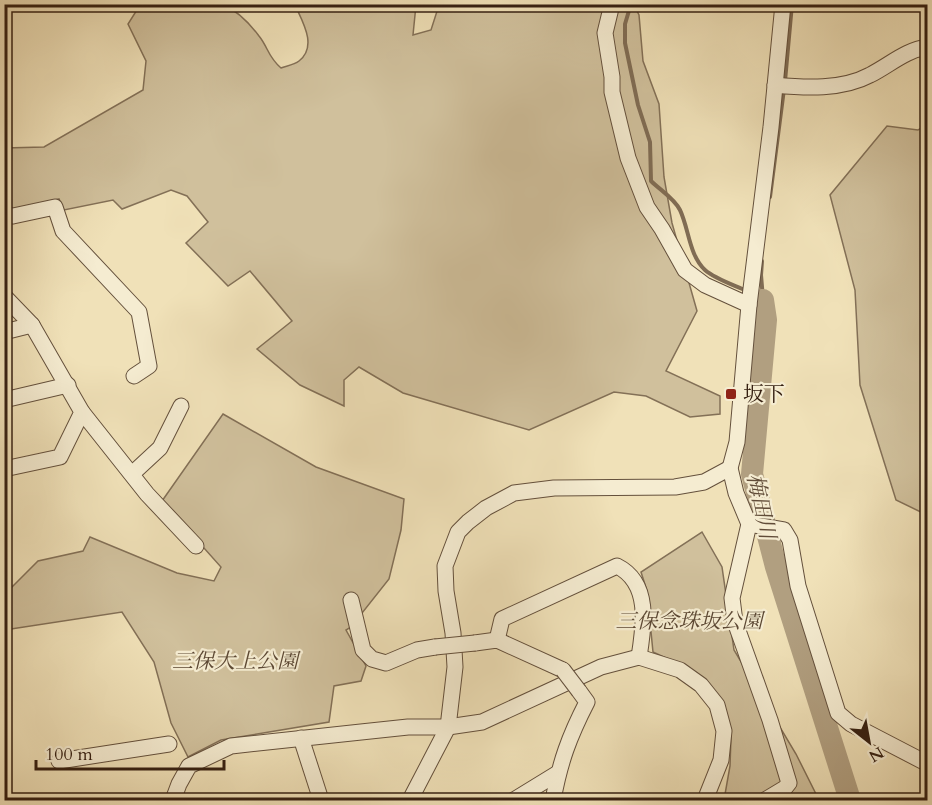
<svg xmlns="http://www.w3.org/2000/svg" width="932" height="805" font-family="Cardo,'Noto Serif JP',serif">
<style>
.green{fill:#d0c09c;stroke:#837057;stroke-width:1.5}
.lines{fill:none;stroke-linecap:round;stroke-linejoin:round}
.stream{stroke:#806c54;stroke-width:4}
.river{stroke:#b19f80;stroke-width:22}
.minor-casing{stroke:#64503c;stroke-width:17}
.minor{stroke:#f5ecd1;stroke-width:15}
.minor-bridge-casing{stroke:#64503c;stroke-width:17;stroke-linecap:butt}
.minor-bridge{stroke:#f5ecd1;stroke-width:15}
.poi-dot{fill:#8f2418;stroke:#f5ecd1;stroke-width:2}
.labels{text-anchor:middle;stroke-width:4.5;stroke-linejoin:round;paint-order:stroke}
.poi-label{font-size:21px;fill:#362012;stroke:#f5ecd1;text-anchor:start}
.park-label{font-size:21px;font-style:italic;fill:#5c4834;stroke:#f5ecd1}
.water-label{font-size:22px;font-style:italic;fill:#614c38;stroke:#f5ecd1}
</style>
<rect width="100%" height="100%" fill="#f0e1b8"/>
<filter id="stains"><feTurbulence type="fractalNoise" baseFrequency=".00333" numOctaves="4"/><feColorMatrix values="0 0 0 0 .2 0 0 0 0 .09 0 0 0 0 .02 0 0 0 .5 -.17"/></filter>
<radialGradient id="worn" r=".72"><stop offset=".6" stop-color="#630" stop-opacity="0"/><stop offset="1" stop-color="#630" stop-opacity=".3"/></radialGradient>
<g class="green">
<path d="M222 4C236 10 250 24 259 36 268 47 268 57 281 68 286 66 294 65 299 61 318 46 302 21 295 5H416L413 35 431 30 439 5H634L639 15 643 61 659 104 664 177 672 223 697 311 666 371 720 396V414L690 417 646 396 614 392 529 430 403 393 359 367 344 380V406L300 385 257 349 292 321 250 271 228 286 186 243 208 222 187 196 171 190 122 209 113 200 64 210 59 199 10 211 5 210 4 148 44 147 143 90 146 61 128 24 140 5Z"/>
<path d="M927 124V515L896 500 860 385 855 290 830 195 887 126 918 130Z"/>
<path d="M223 414 316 467 404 499 401 530 389 579 351 627 346 630 366 666 361 681 334 686 329 722 221 740 188 757 171 723 154 662 122 612 11 629 5 627 4 595 38 561 83 551 90 537 177 573 214 581 221 567 162 501Z"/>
<path d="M702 532 722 567 734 650 796 754 819 800H724L730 766 731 737 694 671 653 652 647 591 641 572Z"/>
</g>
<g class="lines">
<g class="stream">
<path d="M631 4 625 24V43L638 105 650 142 651 181C660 190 674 198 680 210 689 229 689 255 705 270 715 279 734 285 747 291"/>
<path d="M785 81 792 4"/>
<path d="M770 197 784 89"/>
<path d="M762 261 761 275 763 299"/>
<path d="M754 294 763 300"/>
</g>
<path class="river" d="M763 300 766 320 752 474 776 567 850 800"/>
<defs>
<g id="minor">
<path d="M612 4 605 33 612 77V92L628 158 647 207 662 229 685 270 705 285 749 305"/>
<path d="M775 85C805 88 842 90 870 75 890 65 905 50 928 47"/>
<path d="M4 215 13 216 55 207 63 231 139 312 149 366 134 376"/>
<path d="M4 296 32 325 4 332"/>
<path d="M4 400 68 385"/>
<path d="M82 412 147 494 196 546"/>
<path d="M4 469 60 457 82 412 32 325"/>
<path d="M132 474 160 448 181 406"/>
<path d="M749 524 784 530 790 540 798 586 838 713 851 724 928 764"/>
<path d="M351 600 363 650 372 659 386 663 417 650 435 647"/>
<path d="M497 640 502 619 617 566C651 583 644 626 639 657"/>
<path d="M475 643 497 640 563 670"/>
<path d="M301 738 321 800"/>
<path d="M59 761 169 744"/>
<path d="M173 800 179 784 189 766 231 746 361 732 408 727H448L482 722 601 667 639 657 680 670 701 685 717 705 724 731 721 760 705 800"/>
<path d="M410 800 448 727 455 667 453 633 446 591 445 566 458 532 468 522 486 508 514 493 554 488 675 487 704 482 730 468"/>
<path d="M514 800 558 773"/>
<path d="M553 800C560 762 569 737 587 702L579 691"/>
<path d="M765 800 785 788 789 783 770 720 735 622 732 598 749 524 736 493 730 468 737 442 749 305 771 127 783 4"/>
</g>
</defs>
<use href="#minor" class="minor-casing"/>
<use href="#minor" class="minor"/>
<defs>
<g id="minor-bridge">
<path d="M435 647 475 643"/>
<path d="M563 670 579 691"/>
</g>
</defs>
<use href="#minor-bridge" class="minor-bridge-casing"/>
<use href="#minor-bridge" class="minor-bridge"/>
</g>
<rect class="poi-dot" x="725" y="388" width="12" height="12" rx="3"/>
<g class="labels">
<g class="poi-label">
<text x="743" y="401">坂下</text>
</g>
<g class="park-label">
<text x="689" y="628">三保念珠坂公園</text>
<text x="235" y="668">三保大上公園</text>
</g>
<g class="water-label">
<text transform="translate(762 506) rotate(78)" y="8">梅田川</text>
</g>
</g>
<rect width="932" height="805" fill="none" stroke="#f0e1b8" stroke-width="24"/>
<rect x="6" y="6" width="920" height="793" fill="none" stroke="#362012" stroke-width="3"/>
<rect x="12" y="12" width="908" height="781" fill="none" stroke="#362012" stroke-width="1.5"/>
<g transform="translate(869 742) rotate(149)" stroke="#f5ecd1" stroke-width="4.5" paint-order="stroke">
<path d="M0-4.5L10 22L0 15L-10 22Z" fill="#362012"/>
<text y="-9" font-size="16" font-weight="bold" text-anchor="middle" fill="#362012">N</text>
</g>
<path d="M36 760v9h188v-9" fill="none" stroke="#362012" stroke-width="3"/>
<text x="45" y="760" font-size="18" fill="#362012" stroke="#f5ecd1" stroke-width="4.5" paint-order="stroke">100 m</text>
<rect width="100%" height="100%" filter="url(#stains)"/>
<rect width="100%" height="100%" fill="url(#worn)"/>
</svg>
